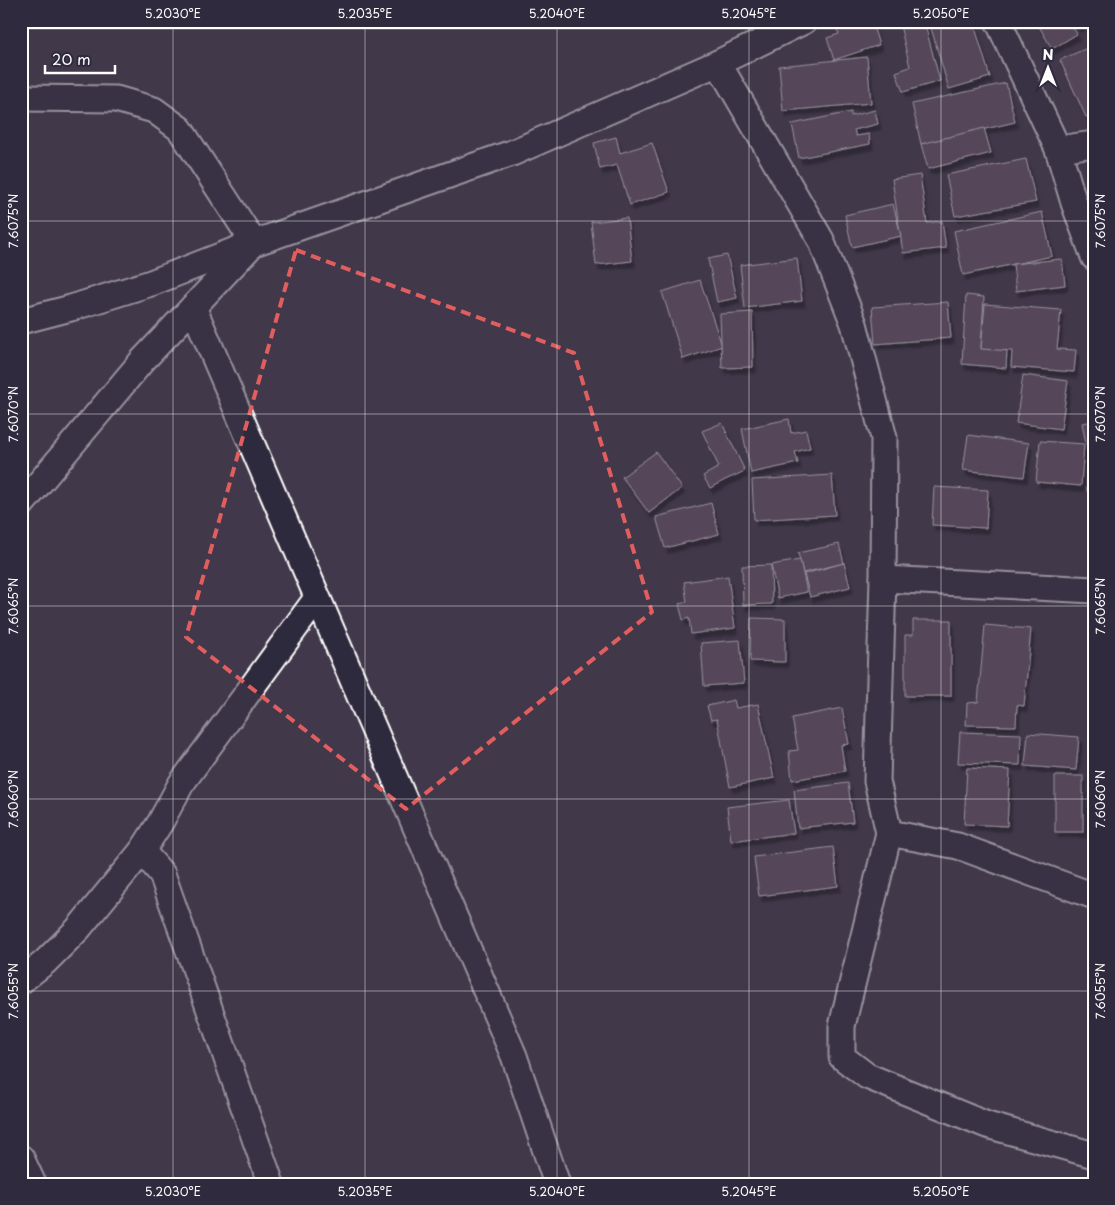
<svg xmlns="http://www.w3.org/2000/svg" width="1115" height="1205" font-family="'Playpen Sans',sans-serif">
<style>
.building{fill:#6e586d;stroke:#fff;filter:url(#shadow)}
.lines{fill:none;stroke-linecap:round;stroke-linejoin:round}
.minor-casing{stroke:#fff;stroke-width:29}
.minor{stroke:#2f2a3d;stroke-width:25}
.marked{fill:none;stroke:#e05e5e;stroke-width:4;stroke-dasharray:10 6;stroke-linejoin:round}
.ticks{fill:none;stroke:#fff;stroke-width:1;stroke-opacity:0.45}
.neatline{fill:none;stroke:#fff;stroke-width:2}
.ticks-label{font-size:12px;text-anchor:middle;fill:#fff}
</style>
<defs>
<filter id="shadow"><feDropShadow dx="3" dy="5.5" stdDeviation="1" flood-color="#0009"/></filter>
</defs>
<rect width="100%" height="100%" fill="#42384b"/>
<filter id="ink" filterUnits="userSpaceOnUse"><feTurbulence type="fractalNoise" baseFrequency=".02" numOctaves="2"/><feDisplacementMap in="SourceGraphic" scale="10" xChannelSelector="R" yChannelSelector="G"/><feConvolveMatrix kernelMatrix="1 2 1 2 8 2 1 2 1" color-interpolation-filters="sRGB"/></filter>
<g filter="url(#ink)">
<g class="building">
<path d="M838 21H863L865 25 872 23 879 45 834 60 827 38 839 34 834 23Z"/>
<path d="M899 21H924L940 81 903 92 896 72 910 67Z"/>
<path d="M929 21H973L990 77 949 89Z"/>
<path d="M1036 21H1069L1077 34 1052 49Z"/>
<path d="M1074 21H1089L1077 27Z"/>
<path d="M1094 45V114L1086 117 1060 60Z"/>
<path d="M867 57 871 103 783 111 779 66Z"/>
<path d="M1006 83 1015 122 921 144 912 104Z"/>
<path d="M875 110 878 124 854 130 856 136 869 134 870 144 799 158 792 124 851 112V116Z"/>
<path d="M984 128 991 153 928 169 921 144Z"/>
<path d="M616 137 620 153 652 143 669 192 630 205 617 165 600 169 594 143Z"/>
<path d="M1026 159 1036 202 955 216 946 175Z"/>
<path d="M920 175 927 223 942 221 946 248 903 253 892 179Z"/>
<path d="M893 204 901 236 852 247 845 215Z"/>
<path d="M1042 212 1052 256 963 275 954 231Z"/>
<path d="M627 218 632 261 596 265 591 222Z"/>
<path d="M727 255 737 298 717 302 708 259Z"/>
<path d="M797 258 802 301 745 308 740 265Z"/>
<path d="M1062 259 1065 285 1016 291 1013 264Z"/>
<path d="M700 280 722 346 683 359 662 292Z"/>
<path d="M966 295 984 297 981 348 1007 350 1006 368 962 364Z"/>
<path d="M948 302 951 338 875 344 872 307Z"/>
<path d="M985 304 1061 310 1057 349 1076 350 1074 372 1011 367 1012 351 981 349Z"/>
<path d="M752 312 753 367 722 368 720 314Z"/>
<path d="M1023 375 1068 381 1061 429 1016 423Z"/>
<path d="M789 419 791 433 806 430 810 448 795 452 798 463 751 473 742 429Z"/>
<path d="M1094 421V443L1086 444 1082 423Z"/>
<path d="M722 423 745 471 725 480 710 488 703 476 719 467 702 431Z"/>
<path d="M968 435 1029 443 1024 477 963 470Z"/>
<path d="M1040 441 1084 444 1081 486 1036 482Z"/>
<path d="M656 452 682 488 649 513 622 477Z"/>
<path d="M1086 469H1094V492L1087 491Z"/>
<path d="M832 475 835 515 754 520 752 480Z"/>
<path d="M934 487 988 490 986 528 932 525Z"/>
<path d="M711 503 719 534 665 548 656 517Z"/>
<path d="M839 544 844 563 803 573 798 553Z"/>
<path d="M800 560 807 592 778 598 771 565Z"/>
<path d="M844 563 850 587 810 597 804 574Z"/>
<path d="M771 565 772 604 743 605 742 566Z"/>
<path d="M728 576 735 628 691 634 689 618 683 620 679 604 687 602 684 582Z"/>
<path d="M751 618 785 619V662L750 661Z"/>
<path d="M913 620H951V696H905V635H913Z"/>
<path d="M985 625 1031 629 1024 706 1017 705 1016 726 966 725 967 703 978 702Z"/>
<path d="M740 640 744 683 704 686 701 643Z"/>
<path d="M734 700 736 708 758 704 774 778 730 787 717 719 711 720 707 706Z"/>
<path d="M842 708 849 744 841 745 845 771 792 780 789 751 798 750 792 718Z"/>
<path d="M960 732 1021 734 1020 765 958 763Z"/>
<path d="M1028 733 1079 737 1076 770 1025 766Z"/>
<path d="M967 768 1010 770 1007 826 964 824Z"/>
<rect x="1055" y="776" width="28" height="56"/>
<path d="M848 783 853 822 798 828 794 790Z"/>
<path d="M789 800 794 833 731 841 727 807Z"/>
<path d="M833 847 838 886 759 896 754 857Z"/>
</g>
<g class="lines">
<defs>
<g id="minor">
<path d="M998 21 1058 149 1074 203 1094 257"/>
<path d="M718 63 821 240 854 324 884 438 883 579 877 781 889 833 842 1026V1057L867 1076 987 1125 1094 1155"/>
<path d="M21 98 116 99 154 110 180 129 254 243"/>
<path d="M1058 149 1094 144"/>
<path d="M193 307 514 1056 557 1184"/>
<path d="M21 321 71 308 151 283 254 243 512 153 718 63 804 21"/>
<path d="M21 505 142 361 248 249"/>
<path d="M883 579 1094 590"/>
<path d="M889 833 958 846 1094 896"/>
<path d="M142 851 162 874 271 1184"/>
<path d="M21 981 45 962 78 929 142 851 160 823 181 784 317 598"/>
<path d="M21 1158 33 1184"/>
</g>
</defs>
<use href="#minor" class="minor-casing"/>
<use href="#minor" class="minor"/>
</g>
</g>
<path d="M0 0H1115V1205H0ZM296 250 574 353 652 612 406 809 186 637Z" fill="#42384b" fill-opacity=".55" fill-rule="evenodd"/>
<path class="marked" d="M296 250 574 353 652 612 406 809 186 637Z"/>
<path class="ticks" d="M173 21V1184M365 21V1184M557 21V1184M749 21V1184M941 21V1184M21 29H1094M21 221H1094M21 414H1094M21 606H1094M21 799H1094M21 991H1094"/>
<rect width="1115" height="1205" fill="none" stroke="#2f2a3d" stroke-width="55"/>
<g transform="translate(1048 68)" stroke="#2f2a3d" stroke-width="4" paint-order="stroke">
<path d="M0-4L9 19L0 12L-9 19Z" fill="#ffffff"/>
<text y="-8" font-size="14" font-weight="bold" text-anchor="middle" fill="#ffffff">N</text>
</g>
<path d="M45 65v8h70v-8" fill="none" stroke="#ffffff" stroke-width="2.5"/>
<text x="52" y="65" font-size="15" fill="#ffffff" stroke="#2f2a3d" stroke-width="4" paint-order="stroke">20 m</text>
<rect x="28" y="28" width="1060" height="1150" class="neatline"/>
<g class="ticks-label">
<text x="173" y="18">5.2030°E</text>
<text x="365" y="18">5.2035°E</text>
<text x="557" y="18">5.2040°E</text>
<text x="749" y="18">5.2045°E</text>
<text x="941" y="18">5.2050°E</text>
<text transform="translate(14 221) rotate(-90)" y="4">7.6075°N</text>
<text transform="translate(1101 221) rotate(-90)" y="4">7.6075°N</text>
<text transform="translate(14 414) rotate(-90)" y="4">7.6070°N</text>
<text transform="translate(1101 414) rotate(-90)" y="4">7.6070°N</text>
<text transform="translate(14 606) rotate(-90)" y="4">7.6065°N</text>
<text transform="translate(1101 606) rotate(-90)" y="4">7.6065°N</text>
<text transform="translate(14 799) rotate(-90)" y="4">7.6060°N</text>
<text transform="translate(1101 799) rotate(-90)" y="4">7.6060°N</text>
<text transform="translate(14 991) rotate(-90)" y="4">7.6055°N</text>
<text transform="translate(1101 991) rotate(-90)" y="4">7.6055°N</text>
<text x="173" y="1196">5.2030°E</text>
<text x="365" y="1196">5.2035°E</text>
<text x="557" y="1196">5.2040°E</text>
<text x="749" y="1196">5.2045°E</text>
<text x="941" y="1196">5.2050°E</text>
</g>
</svg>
